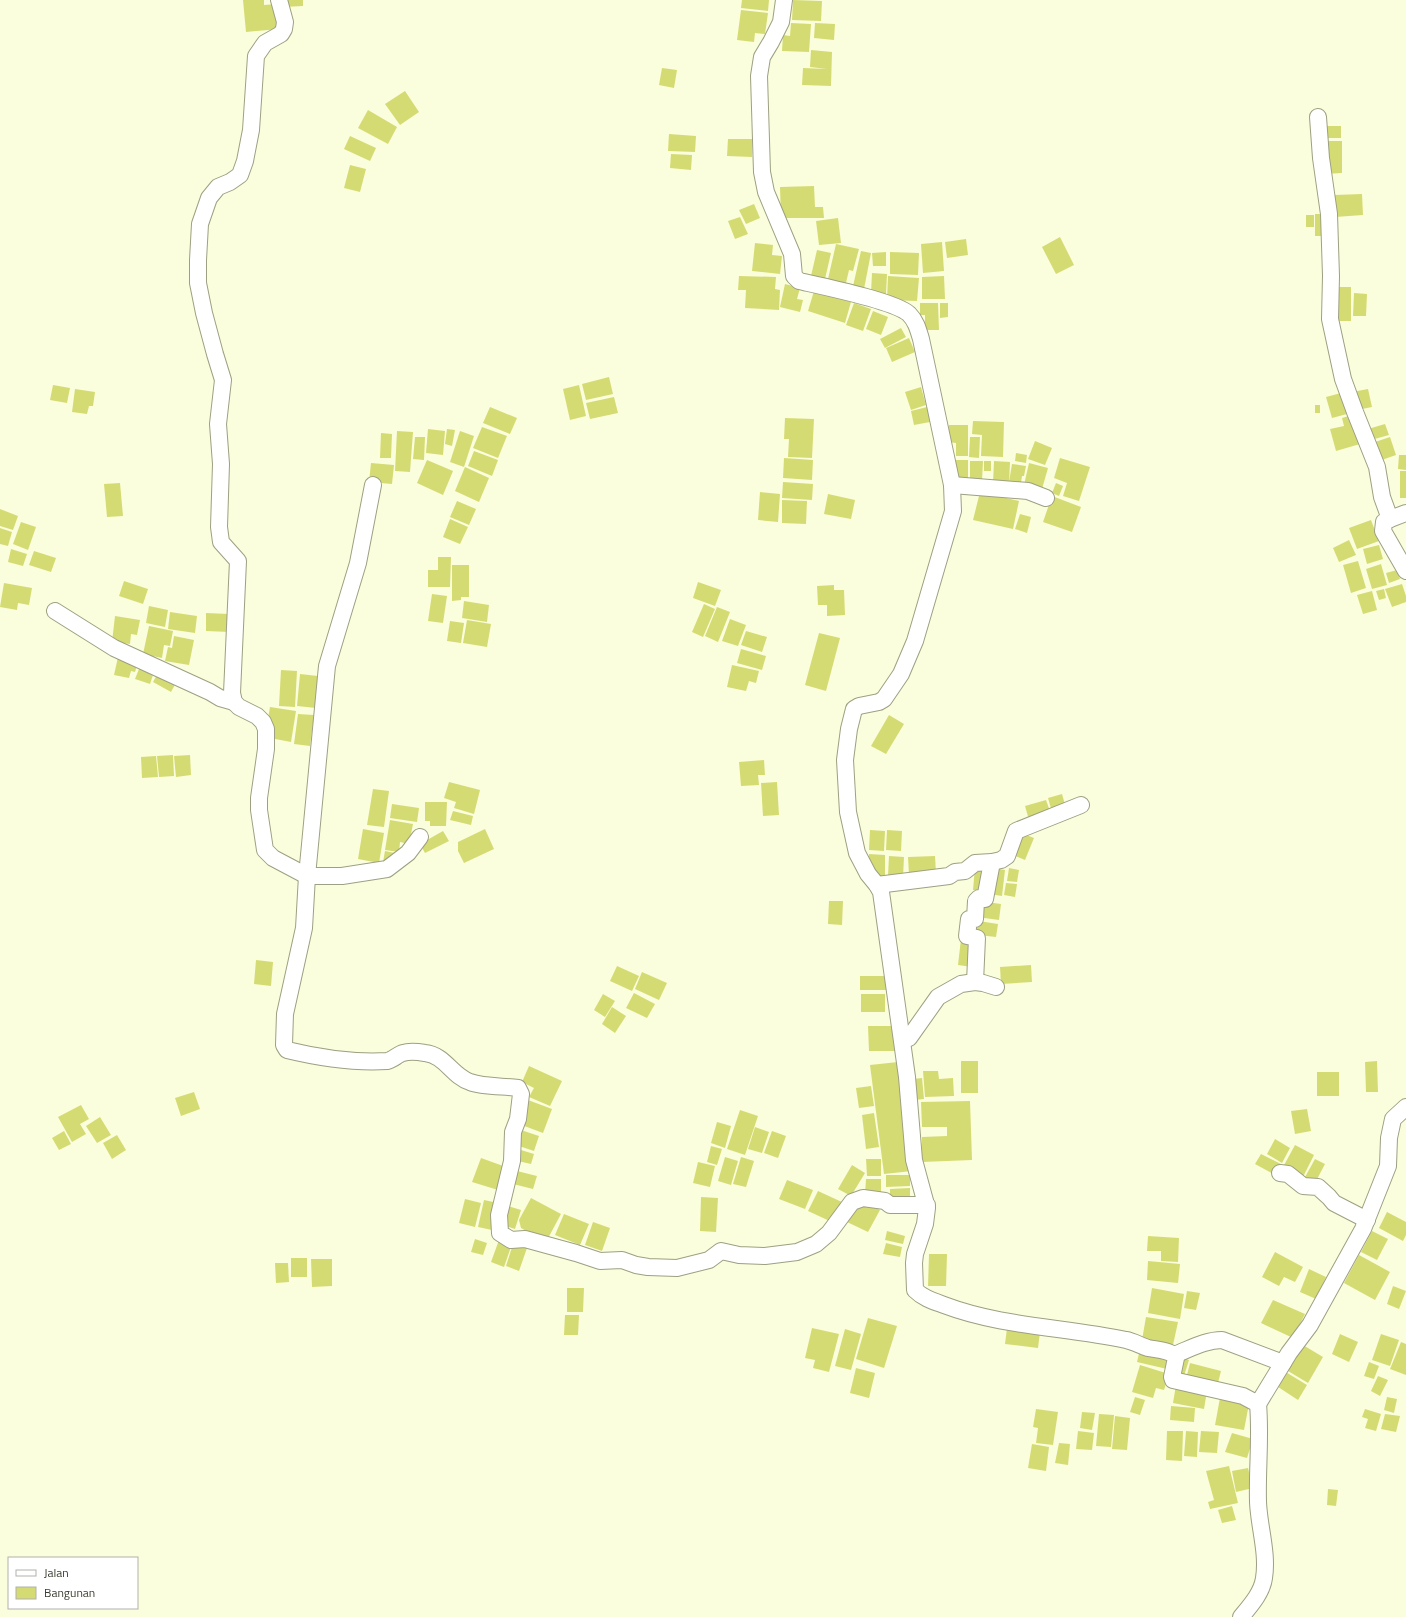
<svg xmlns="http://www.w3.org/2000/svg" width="1406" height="1617" font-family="'Titillium Web',sans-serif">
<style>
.building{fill:#d5db73}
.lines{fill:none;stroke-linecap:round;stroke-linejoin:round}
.street-casing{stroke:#9da082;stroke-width:18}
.street{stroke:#fff;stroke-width:16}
</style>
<rect width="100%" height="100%" fill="#fafedd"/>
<g class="building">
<path d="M243 0H264V5L277 4 279 29 246 32Z"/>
<path d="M283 0H303V6L283 7Z"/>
<path d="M742 0H769L768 11 741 8Z"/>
<path d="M793 0 822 1 821 21 792 20Z"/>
<path d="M741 10 768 13 765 34 755 33 754 42 737 40Z"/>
<path d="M791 23 811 24 809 52 782 51 783 35 790 36Z"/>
<path d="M815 23 835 24 834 40 814 38Z"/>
<path d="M811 50 832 52 831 86 802 85 803 68 827 69 810 67Z"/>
<path d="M662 68 677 70 674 88 659 85Z"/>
<path d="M405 91 419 112 400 125 385 104Z"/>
<path d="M368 110 397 127 388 144 358 128Z"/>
<rect x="1327" y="126" width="14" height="12"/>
<path d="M669 134 696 136 695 152 668 151Z"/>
<path d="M350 136 376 148 370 161 344 149Z"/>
<path d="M728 139H752V157L727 156Z"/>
<path d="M1325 141H1342V173L1325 174Z"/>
<path d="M671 154 692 155 691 170 670 168Z"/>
<path d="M350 165 366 169 360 192 344 188Z"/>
<path d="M814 186 815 207H823L824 218H781L780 187Z"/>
<path d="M1362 194 1363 215 1335 217 1334 195Z"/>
<path d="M754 204 760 218 746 224 739 210Z"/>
<path d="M1315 214H1326L1325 236H1315Z"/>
<rect x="1306" y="215" width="8" height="12"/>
<path d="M740 217 748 234 735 239 728 221Z"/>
<path d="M838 218 841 243 819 245 816 221Z"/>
<path d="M1060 237 1074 265 1056 274 1042 247Z"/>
<path d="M966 239 968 255 947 258 945 242Z"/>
<path d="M942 242 944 271 923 273 921 244Z"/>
<path d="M755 243 773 245 772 255 782 256 780 274 752 271Z"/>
<path d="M836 244 859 249 853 271 849 270 846 283 828 279Z"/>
<path d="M817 250 831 253 825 279 811 276Z"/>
<path d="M861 251 871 253 864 289 853 286Z"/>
<path d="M886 252V266H873L872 253Z"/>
<path d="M890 252 919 253 918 275 890 274Z"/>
<path d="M872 273 887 274 886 294 871 293Z"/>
<path d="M739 276 776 277 775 289 780 290 779 310 745 308 746 290H738Z"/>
<path d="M888 276 919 278 917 301 887 300Z"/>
<path d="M944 276 945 299H922V277Z"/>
<path d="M785 284 800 288 797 299 803 300 800 312 780 307Z"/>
<rect x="1337" y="287" width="14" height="34"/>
<path d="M814 291 851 302 845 323 808 311Z"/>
<path d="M1354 293 1367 294 1366 316H1353Z"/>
<path d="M854 303 871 309 863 331 846 325Z"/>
<path d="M920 303H938L939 330H925V315H920Z"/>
<path d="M940 303H948V317L940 318Z"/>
<path d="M873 311 888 317 881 335 866 329Z"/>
<path d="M901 328 906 337 885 348 880 339Z"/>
<path d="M909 338 915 352 892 362 886 348Z"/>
<path d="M609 377 613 394 586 400 582 384Z"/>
<path d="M53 385 70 388 67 403 50 400Z"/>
<path d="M579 385 586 416 570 420 563 389Z"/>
<path d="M921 387 926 405 911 410 905 392Z"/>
<path d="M75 389 95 392 93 406H89L87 414 72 412Z"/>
<path d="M1368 389 1372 407 1357 410 1352 392Z"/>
<path d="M1341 393 1347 414 1332 418 1326 397Z"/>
<path d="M614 397 618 413 590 419 586 403Z"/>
<rect x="1315" y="405" width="5" height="8"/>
<path d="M490 407 517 418 510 434 483 423Z"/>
<path d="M927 407 930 422 914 425 911 411Z"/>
<path d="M1352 415 1360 444 1336 451 1330 429 1344 426 1342 418Z"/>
<path d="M785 418 814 419 812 458 788 457 789 439H784Z"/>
<path d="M973 421 1004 422 1003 457 981 456 982 435 972 434Z"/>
<path d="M1385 424 1389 435 1371 440 1368 429Z"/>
<path d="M949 425H968V456H956V443L948 442Z"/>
<path d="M482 427 507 436 498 458 473 448Z"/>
<path d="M428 429 445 431 443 455 426 453Z"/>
<path d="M447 429 455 430 452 446 445 444Z"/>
<path d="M397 431 413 432 410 472 395 471Z"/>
<path d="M460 431 474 436 464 467 450 462Z"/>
<path d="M381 433 392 434 391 458H380Z"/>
<path d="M415 437H425L424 460 413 459Z"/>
<path d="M970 437H980L979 458 969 457Z"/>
<path d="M1390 437 1396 455 1379 461 1372 443Z"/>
<path d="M1035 441 1052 448 1045 465 1028 459Z"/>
<path d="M474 451 498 460 492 476 468 466Z"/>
<path d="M1016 453 1027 455 1026 463 1015 461Z"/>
<path d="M1399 455H1406V470L1398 469Z"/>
<path d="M784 458 813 460 812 480 783 478Z"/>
<path d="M1060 458 1090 467 1079 501 1063 496 1067 483 1054 478Z"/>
<path d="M427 460 453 471 443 495 417 483Z"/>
<path d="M956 460H968V480H955Z"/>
<path d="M970 461H983L982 481H970Z"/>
<rect x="984" y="461" width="7" height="10"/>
<path d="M994 461 1010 462 1009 484 993 483Z"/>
<path d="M371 463 394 465 392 484 369 482Z"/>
<path d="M1029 463 1048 468 1042 489 1024 485Z"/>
<path d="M1012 464 1026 466 1024 476H1022L1021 483 1009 482Z"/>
<path d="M465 467 489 478 479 502 455 491Z"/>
<rect x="1400" y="471" width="6" height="27"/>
<path d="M783 482 813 484 812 500 782 498Z"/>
<path d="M120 483 123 516 107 517 104 484Z"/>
<path d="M1056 483 1063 486 1059 496 1052 493Z"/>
<path d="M760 492 780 494 778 522 758 520Z"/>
<path d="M980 492 1019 501 1013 529 973 520Z"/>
<path d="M828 494 855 500 851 519 824 514Z"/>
<path d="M1052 496 1081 507 1072 532 1043 522Z"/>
<path d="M782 500 807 501 806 524 782 523Z"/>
<path d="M457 501 476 509 469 525 450 517Z"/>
<path d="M0 509 18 516 13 530 0 526Z"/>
<path d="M1020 514 1031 517 1027 533 1015 529Z"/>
<path d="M450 519 468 527 460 544 443 537Z"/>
<path d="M1371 520 1379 541 1357 549 1349 528Z"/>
<path d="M21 522 36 527 28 550 13 544Z"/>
<path d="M0 528 12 532 8 546 0 544Z"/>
<path d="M1349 540 1356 555 1339 562 1333 548Z"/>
<path d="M1379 545 1383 559 1367 564 1363 549Z"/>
<path d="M11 549 27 554 23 566 8 562Z"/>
<path d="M34 551 56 558 51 572 29 565Z"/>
<path d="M438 557H451L450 587H428V570H438Z"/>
<path d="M1358 561 1366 588 1351 593 1343 565Z"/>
<path d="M1381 564 1387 585 1372 589 1366 569Z"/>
<path d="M452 565H469V597H461V600L452 601Z"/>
<path d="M1397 570 1400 579 1389 583 1386 573Z"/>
<path d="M124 581 148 589 143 604 119 596Z"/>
<path d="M698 582 721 590 715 606 693 598Z"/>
<path d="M4 583 32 588 29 605 18 603 17 610 0 607Z"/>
<path d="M1402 584 1406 596V602L1392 607 1385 589Z"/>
<path d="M834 585V590H844L845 615 827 616V605H818L817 586Z"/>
<path d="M1384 589 1386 598 1379 600 1376 591Z"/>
<path d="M1372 591 1377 610 1363 614 1357 595Z"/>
<path d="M432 594 447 596 443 623 428 621Z"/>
<path d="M464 601 489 605 487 622 462 618Z"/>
<path d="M704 604 715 609 703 637 692 632Z"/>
<path d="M149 606 168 610 165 627 146 623Z"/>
<path d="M717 607 730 612 718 642 705 636Z"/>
<path d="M170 612 197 616 195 633 168 629Z"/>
<path d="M206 613 229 614V632L206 631Z"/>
<path d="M115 616 140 620 137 635 131 634 130 644 112 642Z"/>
<path d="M730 619 746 625 738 646 722 641Z"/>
<path d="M467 620 491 624 487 647 463 643Z"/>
<path d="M450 621 464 623 461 643 447 641Z"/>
<path d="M149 626 173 631 170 646 164 645 162 658 143 654Z"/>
<path d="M746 631 767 637 762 652 741 645Z"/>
<path d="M819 633 840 638 826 691 805 685Z"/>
<path d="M174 636 194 640 189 665 165 661 168 647 172 648Z"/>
<path d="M741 649 766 656 762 670 737 663Z"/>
<path d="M118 657 138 662 135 672 131 671 129 678 114 675Z"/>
<path d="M141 664 155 669 150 684 135 679Z"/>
<path d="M732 665 759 671 756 683 749 681 746 691 727 687Z"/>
<path d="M281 670 297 671 295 707 279 706Z"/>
<path d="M159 671 177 681 171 692 153 682Z"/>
<path d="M300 674 318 676 316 708 297 706Z"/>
<path d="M270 707 296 711 291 742 270 738 267 724Z"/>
<path d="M298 714 314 715 310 746 294 744Z"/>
<path d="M889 715 904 724 886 754 871 746Z"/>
<path d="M173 755 174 776 159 777 157 756Z"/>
<path d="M190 755 191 775 176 777 174 756Z"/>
<path d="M156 756 158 777 142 778 141 757Z"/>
<path d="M764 760 765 775H758L759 785 741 786 739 762Z"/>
<path d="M449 782 480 790 474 814 454 808 456 802 444 798Z"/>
<path d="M777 782 779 815 763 816 761 783Z"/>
<path d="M373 789 389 791 384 827 367 825Z"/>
<path d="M1062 794 1066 808 1052 812 1048 798Z"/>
<path d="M1046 800 1051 814 1029 820 1025 806Z"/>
<path d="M425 802H447L446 826H430V821H425Z"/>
<path d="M392 804 419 808 417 822 390 818Z"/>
<path d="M453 811 473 816 471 825 450 820Z"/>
<path d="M390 820 413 824 409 844 400 842 399 852 385 850Z"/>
<path d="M363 829 384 833 379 863 358 859Z"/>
<path d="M485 829 494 849 464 863 458 851V842Z"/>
<path d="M870 830 885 831 884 851 869 850Z"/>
<path d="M887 830 902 831 901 851 886 850Z"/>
<path d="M443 831 449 841 425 853 420 844Z"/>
<path d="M1021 833 1034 838 1025 860 1013 855Z"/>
<path d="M385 851 395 853 393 863 383 862Z"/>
<path d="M869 854 885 855V877L877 876 868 866Z"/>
<path d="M889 856 904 857 903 877 888 876Z"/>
<path d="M935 856 936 873 909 874 908 857Z"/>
<path d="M975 867 987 868 985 891 973 890Z"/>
<path d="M993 868 1005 870 1002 896 989 894Z"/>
<path d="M1009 868 1019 870 1017 882 1007 881Z"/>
<path d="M1006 883 1017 884 1015 897 1004 895Z"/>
<path d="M829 901H843L842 925 828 924Z"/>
<path d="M979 901 1001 904 999 920 977 917Z"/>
<path d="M972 920 998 924 996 937 970 934Z"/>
<path d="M961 939 975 940 972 967 958 965Z"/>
<path d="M256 960 273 962 271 986 254 984Z"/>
<path d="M1031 965 1032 982 1001 984 1000 967Z"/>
<path d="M617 966 639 976 632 991 610 981Z"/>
<path d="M642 972 667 983 659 1000 635 989Z"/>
<rect x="860" y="976" width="28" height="14"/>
<path d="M634 993 655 1004 647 1018 626 1008Z"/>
<path d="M603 994 615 1001 605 1017 594 1010Z"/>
<rect x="861" y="994" width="24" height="18"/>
<path d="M612 1007 626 1016 615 1033 602 1024Z"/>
<path d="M868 1026H894L895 1051H869Z"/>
<rect x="961" y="1061" width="17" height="32"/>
<path d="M1377 1061 1378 1092H1366L1365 1062Z"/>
<path d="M898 1062 912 1171 884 1174 870 1065Z"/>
<path d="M529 1066 562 1081 550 1106 529 1097 534 1088 522 1082Z"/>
<path d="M923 1071H938L939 1079 953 1078 954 1096 925 1097Z"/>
<rect x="1317" y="1072" width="22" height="24"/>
<path d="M922 1078 924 1099 914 1100 913 1079Z"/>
<path d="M871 1086 874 1106 859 1108 856 1088Z"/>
<path d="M194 1092 200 1109 181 1116 175 1098Z"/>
<path d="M528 1100 552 1109 543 1133 519 1124Z"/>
<path d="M970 1101 972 1160 922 1162V1137L947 1136V1127H922L921 1102Z"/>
<path d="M81 1105 89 1119 80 1124 86 1134 72 1142 58 1117Z"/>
<path d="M1307 1109 1311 1131 1295 1134 1291 1111Z"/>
<path d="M740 1110 758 1116 745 1155 727 1149Z"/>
<path d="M874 1113 879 1147 866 1149 862 1115Z"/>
<path d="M100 1117 111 1135 97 1143 86 1126Z"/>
<path d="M717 1122 731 1126 725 1148 711 1143Z"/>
<path d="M755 1127 769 1132 762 1153 748 1149Z"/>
<path d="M521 1130 539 1136 534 1151 516 1145Z"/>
<path d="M64 1131 71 1144 59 1150 52 1138Z"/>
<path d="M772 1131 786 1136 778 1158 764 1153Z"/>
<path d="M117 1135 126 1150 112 1159 103 1143Z"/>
<path d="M1275 1139 1290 1148 1282 1163 1267 1154Z"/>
<path d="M1295 1145 1314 1155 1303 1177 1283 1167Z"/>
<path d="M711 1146 722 1149 717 1165 707 1162Z"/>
<path d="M521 1150 534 1154 531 1164 518 1161Z"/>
<path d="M1261 1154 1281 1164 1275 1175 1255 1164Z"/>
<path d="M725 1157 738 1161 731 1185 718 1181Z"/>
<path d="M741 1157 754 1161 746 1187 733 1184Z"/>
<path d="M481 1158 506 1167 498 1190 472 1182Z"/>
<path d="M866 1159H881V1176H867Z"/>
<path d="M1315 1159 1325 1164 1315 1183 1305 1177Z"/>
<path d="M698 1162 715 1166 710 1187 693 1183Z"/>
<path d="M852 1165 865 1173 851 1196 838 1189Z"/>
<path d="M517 1171 537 1176 533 1189 513 1184Z"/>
<path d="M886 1175H910V1186L886 1187Z"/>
<path d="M866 1179H881V1194H865Z"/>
<path d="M787 1180 813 1190 805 1209 779 1199Z"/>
<path d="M910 1188V1201H890V1189Z"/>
<path d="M818 1191 844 1203 834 1223 808 1211Z"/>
<path d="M701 1197 718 1198 716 1232 700 1231Z"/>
<path d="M531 1198 561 1214 546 1242 521 1228 519 1220Z"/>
<path d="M465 1199 481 1203 475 1227 459 1223Z"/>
<path d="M484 1200 498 1203 492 1230 478 1227Z"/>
<path d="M863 1201 880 1210 868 1232 847 1222 856 1204Z"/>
<path d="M508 1206 521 1210 515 1229 502 1225Z"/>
<path d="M1387 1212 1406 1222V1235L1403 1241 1379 1228Z"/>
<path d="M564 1214 589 1224 580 1245 555 1235Z"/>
<path d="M593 1222 610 1228 602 1251 585 1245Z"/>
<path d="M887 1231 905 1236 903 1244 885 1240Z"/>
<path d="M1372 1231 1388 1239 1377 1260 1361 1252Z"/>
<path d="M1148 1236 1179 1238 1178 1262 1161 1261V1251H1147Z"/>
<path d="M475 1239 487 1243 483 1255 471 1252Z"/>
<path d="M499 1240 512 1244 504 1267 491 1262Z"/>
<path d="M886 1243 902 1247 900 1257 883 1254Z"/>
<path d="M513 1244 527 1248 519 1271 506 1266Z"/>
<path d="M1275 1252 1303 1267 1295 1282 1284 1277 1279 1286 1262 1277Z"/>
<path d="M929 1254H947L946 1286H928Z"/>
<path d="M1359 1255 1390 1272 1375 1300 1344 1283Z"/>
<rect x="291" y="1258" width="16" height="19"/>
<path d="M311 1259H332V1286L312 1287Z"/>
<path d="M1148 1261 1180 1264 1178 1283 1147 1280Z"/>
<path d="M275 1263H288L289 1282 276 1283Z"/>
<path d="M1309 1269 1326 1277 1316 1299 1300 1292Z"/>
<path d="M1393 1286 1406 1291 1399 1309 1387 1304Z"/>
<path d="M567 1288H584L583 1312H567Z"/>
<path d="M1152 1288 1184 1294 1180 1319 1148 1313Z"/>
<path d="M1187 1291 1200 1293 1196 1310 1184 1308Z"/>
<path d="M1273 1300 1305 1314 1293 1338 1261 1323Z"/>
<path d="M565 1315H579L578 1335H564Z"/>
<path d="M1146 1317 1178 1322 1173 1345 1142 1340Z"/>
<path d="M868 1318 897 1326 884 1368 856 1359Z"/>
<path d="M812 1328 839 1334 829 1372 813 1368 815 1360 805 1358Z"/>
<path d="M1007 1328 1040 1332 1038 1348 1005 1344Z"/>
<path d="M845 1329 861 1334 851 1370 835 1366Z"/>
<path d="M1340 1334 1358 1342 1349 1362 1332 1354Z"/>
<path d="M1381 1334 1399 1340 1390 1366 1372 1360Z"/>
<path d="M1401 1342 1406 1344V1375L1390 1369Z"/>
<path d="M1303 1345 1323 1357 1308 1383 1288 1371Z"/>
<path d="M1140 1349 1170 1357 1167 1369 1137 1362Z"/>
<path d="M1179 1357 1189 1360 1184 1376 1175 1373Z"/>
<path d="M1369 1362 1379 1366 1374 1379 1364 1376Z"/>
<path d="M1190 1363 1221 1371 1217 1387 1186 1379Z"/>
<path d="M1140 1365 1169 1374 1164 1390 1156 1388 1153 1398 1132 1392Z"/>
<path d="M856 1368 875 1373 869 1398 850 1393Z"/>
<path d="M1284 1371 1307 1385 1298 1400 1275 1385Z"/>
<path d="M1378 1376 1388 1380 1380 1396 1371 1391Z"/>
<path d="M1176 1385 1207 1391 1204 1409 1173 1403Z"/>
<path d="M1135 1397 1145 1400 1140 1415 1130 1412Z"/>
<path d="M1387 1397 1397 1399 1394 1413 1384 1410Z"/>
<path d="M1220 1398 1249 1404 1244 1430 1215 1425Z"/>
<path d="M1171 1406 1195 1408 1194 1422 1170 1420Z"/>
<path d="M1036 1409 1058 1412 1053 1445 1036 1443 1038 1428 1033 1427Z"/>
<path d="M1365 1409 1381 1414 1376 1431 1365 1428 1368 1419 1362 1417Z"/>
<path d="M1082 1412 1095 1413 1092 1430 1080 1428Z"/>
<path d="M1099 1414 1114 1415 1111 1447 1096 1446Z"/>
<path d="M1385 1414 1400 1416 1396 1432 1381 1429Z"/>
<path d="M1115 1416 1130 1418 1127 1450 1112 1449Z"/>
<path d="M1078 1431 1094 1433 1092 1450 1076 1449Z"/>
<path d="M1167 1431H1183L1182 1461 1166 1460Z"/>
<path d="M1186 1431 1198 1432 1197 1457 1184 1456Z"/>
<path d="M1201 1431 1219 1432 1217 1453 1199 1452Z"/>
<path d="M1232 1433 1253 1439 1247 1458 1225 1452Z"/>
<path d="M1059 1443 1070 1444 1068 1465 1055 1463Z"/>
<path d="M1032 1444 1049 1447 1046 1471 1028 1468Z"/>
<path d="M1229 1466 1238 1503 1210 1509 1208 1502 1214 1500 1206 1471Z"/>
<path d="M1248 1468 1253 1488 1236 1492 1232 1471Z"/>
<path d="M1328 1489 1338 1490 1336 1506 1327 1505Z"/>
<path d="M1232 1506 1236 1520 1222 1523 1218 1510Z"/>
</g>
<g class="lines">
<defs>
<g id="street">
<path d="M279 0 285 22 284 29 281 34 265 43 256 56 251 130 245 161 240 175 230 182 218 187 209 198 200 224 198 260V283L204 313 215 354 223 380 218 424 221 464 219 527 221 542 238 561 232 693 234 702 239 707 257 716 263 722 266 729V749L259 798V810L265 850 273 858 307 876H342L387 869 408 853 420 837"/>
<path d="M784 0 781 22 771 42 762 57 759 76 762 172 766 192 792 254 794 276 799 281C821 286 895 301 909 314 916 321 918 329 921 339L952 485 953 511 915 641 901 674 884 699 879 702 859 706 854 709 849 729 845 760 848 812 857 853 868 874 877 885 881 892 907 1077 914 1160 927 1208 925 1224 915 1254 914 1263 915 1290C923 1298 933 1301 944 1305 1002 1327 1065 1327 1126 1340 1133 1341 1141 1346 1148 1348 1157 1350 1172 1350 1176 1358L1172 1377 1173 1380 1243 1396 1258 1404C1261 1437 1257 1469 1258 1502 1259 1527 1268 1553 1264 1578 1262 1593 1250 1606 1241 1617"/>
<path d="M1318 117 1321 158 1329 214 1331 276 1330 319 1343 379 1355 412 1377 467 1382 497 1390 519 1384 522 1383 531 1406 571"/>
<path d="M373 485 358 563 327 666 307 876 304 928 285 1014 284 1045 287 1050C320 1058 353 1063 387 1061 393 1060 398 1054 403 1053 409 1051 419 1052 425 1053 445 1055 452 1076 470 1082 483 1087 504 1086 518 1088L521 1094 518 1119 513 1132 512 1161 499 1215 500 1233 511 1240 525 1239 576 1253 600 1261 622 1260 636 1265 648 1267 677 1268 709 1260 721 1251 739 1255 765 1256 797 1252 816 1244 829 1233 852 1202 863 1198 885 1201 890 1205H927"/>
<path d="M952 485 1028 491 1046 498"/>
<path d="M1390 519 1406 513"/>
<path d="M55 611 114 648 210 692 220 698 234 702"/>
<path d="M877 885 949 876 955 872 965 871 975 863 992 862 1001 860 1007 856 1016 831 1081 805"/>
<path d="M975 982 977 938 967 936 969 919H975L976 901 979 898 985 899 992 862"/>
<path d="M902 1040 909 1038 938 997 961 984 975 982 983 983 996 987"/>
<path d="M1280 1173 1288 1174 1303 1186 1318 1187 1329 1197 1334 1203 1367 1220"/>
<path d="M1174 1355C1190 1349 1205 1340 1222 1340L1283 1363"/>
<path d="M1258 1404 1289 1353 1310 1325 1363 1229 1388 1166 1389 1138 1393 1119 1406 1107"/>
</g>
</defs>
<use href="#street" class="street-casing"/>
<use href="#street" class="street"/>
</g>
<rect x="8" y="1557" width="130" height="52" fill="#ffffff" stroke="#b1b1ac"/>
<rect x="16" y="1570" width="20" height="6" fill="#ffffff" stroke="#b1b1ac"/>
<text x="44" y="1577" font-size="12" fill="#3b3c2f">Jalan</text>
<rect x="16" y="1587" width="20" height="12" fill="#d5db73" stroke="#b1b1ac"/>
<text x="44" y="1597" font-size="12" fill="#3b3c2f">Bangunan</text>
</svg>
